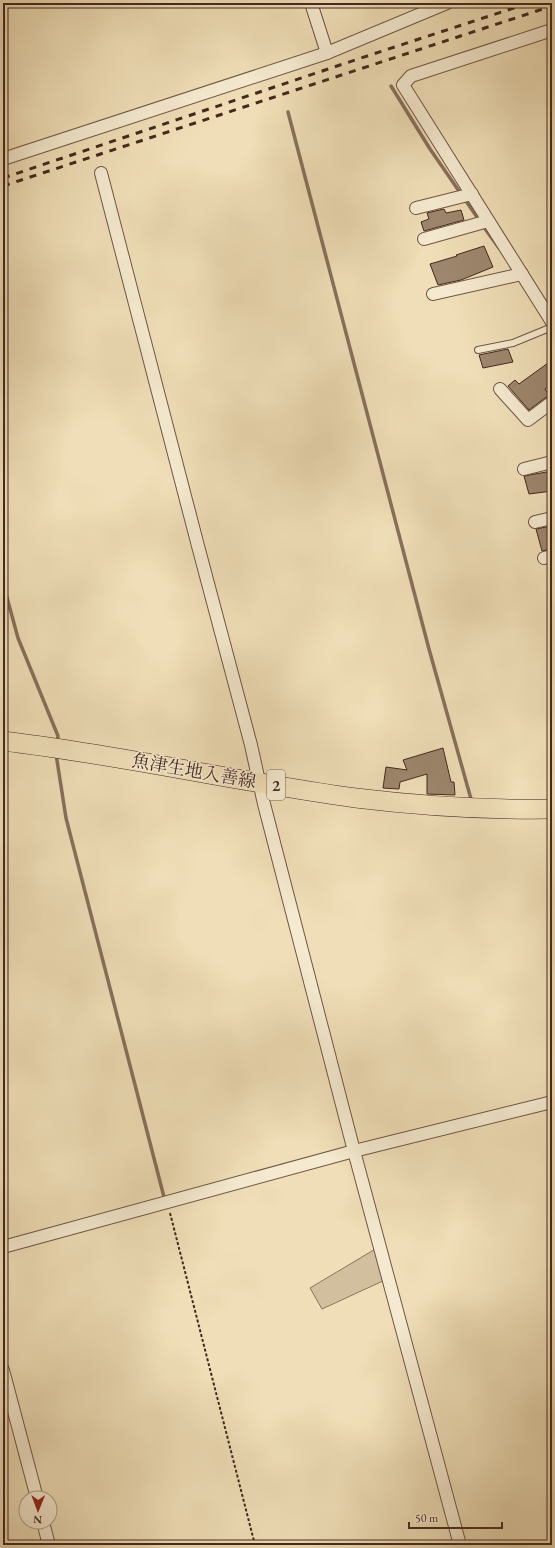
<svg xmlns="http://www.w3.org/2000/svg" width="555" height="1548" font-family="'EB Garamond','Noto Serif JP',serif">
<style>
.green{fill:#d2bf9d;stroke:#8c745e}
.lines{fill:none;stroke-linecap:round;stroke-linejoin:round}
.stream{stroke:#88705b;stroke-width:3.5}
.building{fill:#9d876e;stroke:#45281e}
.lane-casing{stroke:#705644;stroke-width:8}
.street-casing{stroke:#705644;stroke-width:14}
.primary-casing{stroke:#45281e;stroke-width:20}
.path{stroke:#45281e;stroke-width:2;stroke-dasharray:3 2;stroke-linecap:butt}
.lane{stroke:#f5ead0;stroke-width:6}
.street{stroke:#f5ead0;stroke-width:12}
.primary{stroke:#efdeb7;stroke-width:19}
.rail{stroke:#45281e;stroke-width:3;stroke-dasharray:7 7;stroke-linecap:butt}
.labels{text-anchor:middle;stroke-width:3;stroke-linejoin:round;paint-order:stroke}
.shield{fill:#f5ead0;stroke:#7a6253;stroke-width:1}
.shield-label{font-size:17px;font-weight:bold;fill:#45281e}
.street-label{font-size:18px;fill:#45281e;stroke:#f5ead0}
</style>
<rect width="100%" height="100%" fill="#efdeb7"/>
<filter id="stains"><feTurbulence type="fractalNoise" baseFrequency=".005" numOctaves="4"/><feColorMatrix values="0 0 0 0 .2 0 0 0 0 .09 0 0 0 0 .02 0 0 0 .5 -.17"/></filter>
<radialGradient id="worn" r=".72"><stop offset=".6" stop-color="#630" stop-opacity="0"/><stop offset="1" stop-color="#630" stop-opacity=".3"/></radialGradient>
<path class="green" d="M377 1248 385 1280 322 1309 310 1288Z"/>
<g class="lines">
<g class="stream">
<path d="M391 86 430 149 479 220"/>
<path d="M288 112 429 649 471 799"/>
<path d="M483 226 499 248"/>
<path d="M3 583 18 638 58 736 57 742"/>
<path d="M56 754 66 818 164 1197"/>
</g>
</g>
<g class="building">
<path d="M444 209 446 213 461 210 464 220 424 231 421 222 429 219 427 213Z"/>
<path d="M484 246 493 267 461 280 438 285 430 264 457 256 456 255Z"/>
<path d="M508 349 513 362 483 368 479 355Z"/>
<path d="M548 363 552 369V383L545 389 549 395 529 410 508 386 515 380 519 384Z"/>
<path d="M552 471V491L529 494 524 476Z"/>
<path d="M551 526 552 549 542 551 536 529Z"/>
<path d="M443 748 451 782H454L455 795 427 794V774L400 782 399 789 383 788 386 767 407 770 403 760Z"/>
</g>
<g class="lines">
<defs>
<path id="lane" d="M478 350 513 343 552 327"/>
<g id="street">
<path d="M311 3 327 53"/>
<path d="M552 30 411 76 403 85 552 322"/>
<path d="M3 159 327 53 447 3"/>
<path d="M101 173 198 546 251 745 264 804 354 1151 460 1545"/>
<path d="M416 208 472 194"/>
<path d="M424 239 488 221"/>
<path d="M433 294 522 274"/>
<path d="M500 389 528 420 552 402"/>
<path d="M524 469 552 462"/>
<path d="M535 522 552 518"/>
<path d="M544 558 552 556"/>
<path d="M3 1247 354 1151 552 1102"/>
<path d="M3 1370 37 1498"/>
<path d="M43 1522 49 1545"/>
</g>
<path id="primary" d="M3 741C121 755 238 782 356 798 421 806 486 810 552 809"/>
</defs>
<use href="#lane" class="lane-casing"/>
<use href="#street" class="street-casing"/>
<use href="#primary" class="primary-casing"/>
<path class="path" d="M170 1213 255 1545"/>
<use href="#lane" class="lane"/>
<use href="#street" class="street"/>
<use href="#primary" class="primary"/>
<g class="rail">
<path d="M3 178 358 59 529 3"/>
<path d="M3 186 552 6"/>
</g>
</g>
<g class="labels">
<rect class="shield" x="267" y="770" width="18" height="30" rx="3"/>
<g class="shield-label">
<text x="276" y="791">2</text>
</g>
<g class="street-label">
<text transform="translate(194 771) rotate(10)" y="6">魚津生地入善線</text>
</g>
</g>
<rect width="555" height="1548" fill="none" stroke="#efdeb7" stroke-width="16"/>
<rect x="4" y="4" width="547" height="1540" fill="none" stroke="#45281e" stroke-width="2"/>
<rect x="8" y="8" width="539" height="1532" fill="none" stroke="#45281e"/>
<g transform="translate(38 1510) rotate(181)"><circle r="19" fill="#f5ead0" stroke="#af9c89"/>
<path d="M0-3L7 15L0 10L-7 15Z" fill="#8f2418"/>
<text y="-6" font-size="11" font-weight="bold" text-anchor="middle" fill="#45281e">N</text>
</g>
<path d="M409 1522v6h93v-6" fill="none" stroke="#45281e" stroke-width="2"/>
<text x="415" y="1522" font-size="12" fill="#45281e" stroke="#f5ead0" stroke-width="3" paint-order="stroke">50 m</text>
<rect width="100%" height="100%" filter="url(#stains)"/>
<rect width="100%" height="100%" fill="url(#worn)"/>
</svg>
